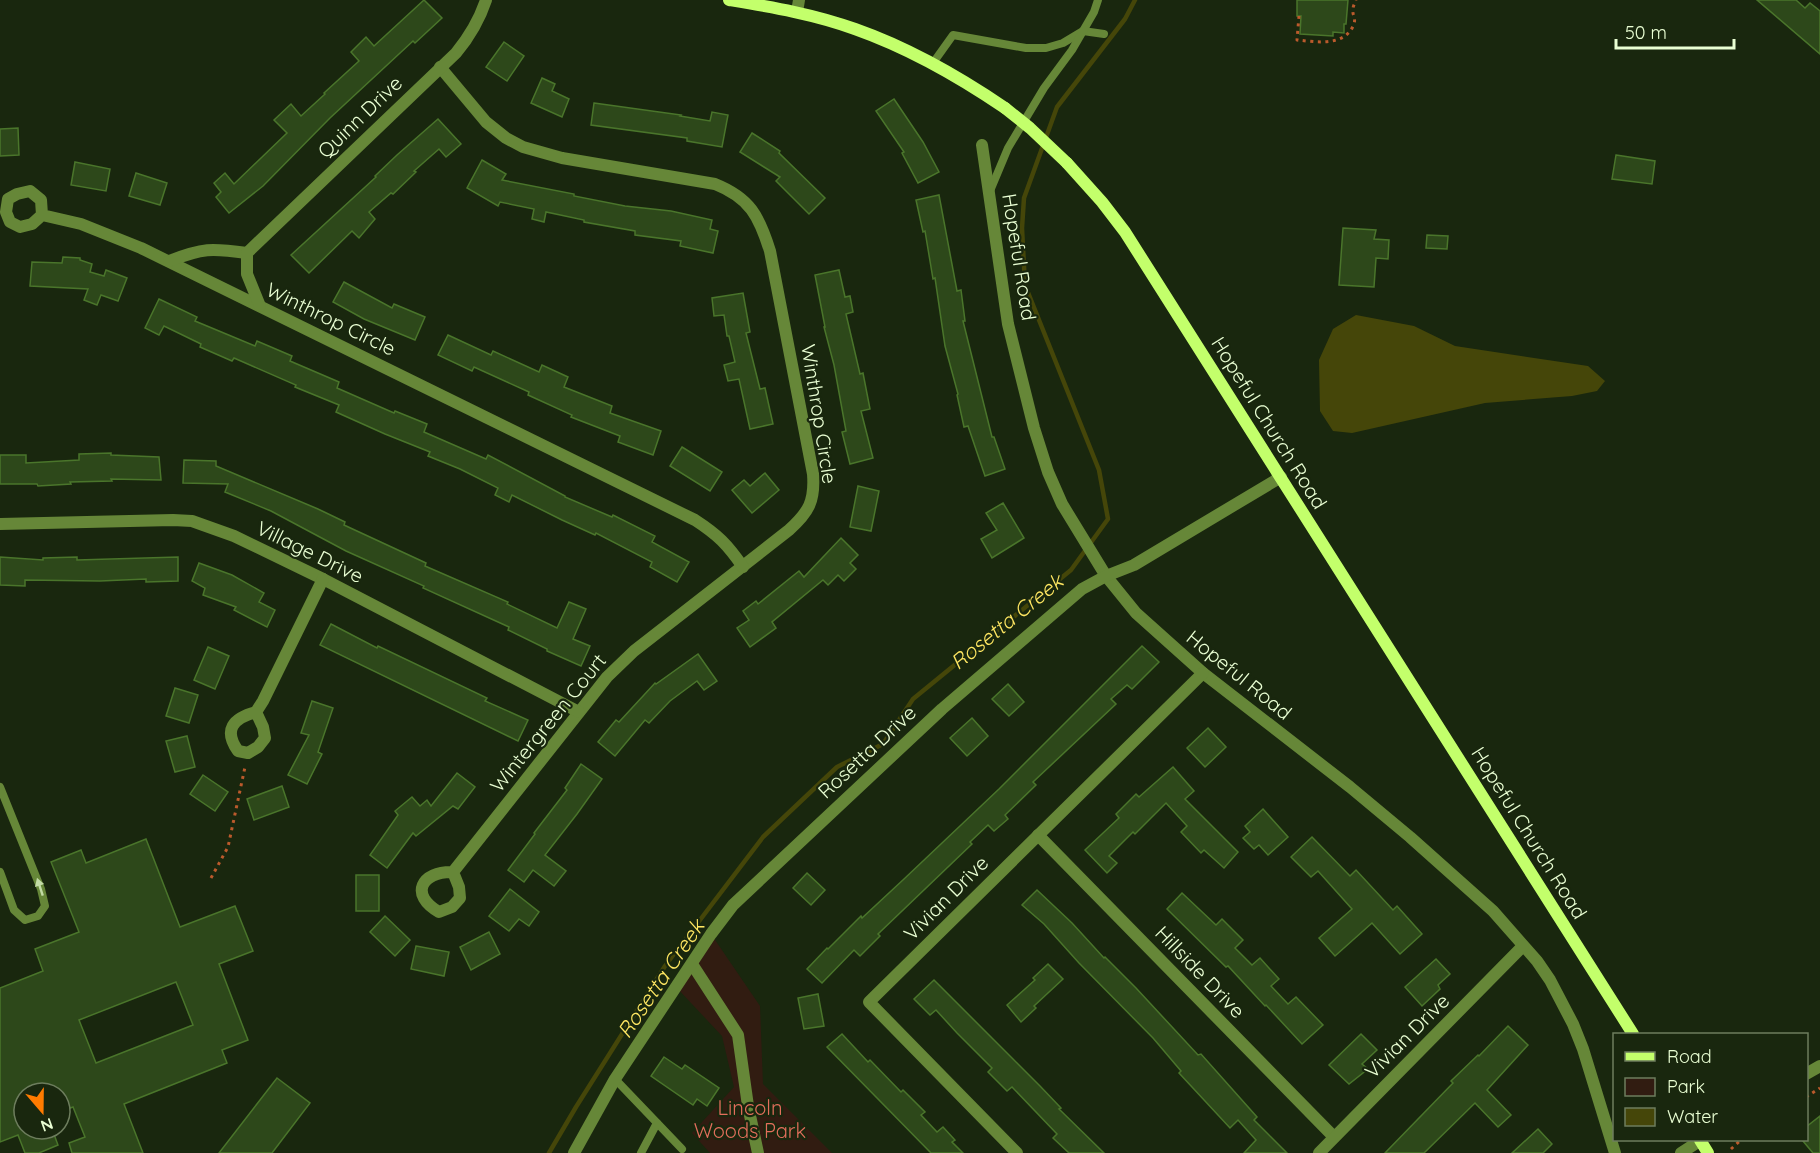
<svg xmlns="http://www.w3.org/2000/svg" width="1820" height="1153" font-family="Quicksand,sans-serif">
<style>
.green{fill:#311c11}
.water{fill:#454609}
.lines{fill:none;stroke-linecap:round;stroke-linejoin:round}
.stream{stroke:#454609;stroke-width:4.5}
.building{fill:#2d481a;stroke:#4a752b;stroke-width:1.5;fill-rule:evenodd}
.path{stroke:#bb5a2c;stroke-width:3;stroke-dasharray:3 4.5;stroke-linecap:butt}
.lane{stroke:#668738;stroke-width:8}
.street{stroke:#668738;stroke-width:12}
.secondary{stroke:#c3ff6b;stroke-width:12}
.secondary-bridge{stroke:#c3ff6b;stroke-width:12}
.oneway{fill:#c2dba5}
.labels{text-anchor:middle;stroke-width:4.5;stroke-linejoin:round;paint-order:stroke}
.street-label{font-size:20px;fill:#eaffd4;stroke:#19270e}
.park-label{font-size:20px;fill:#e36e5c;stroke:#19270e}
.water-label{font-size:21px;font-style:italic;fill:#ffe762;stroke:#19270e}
</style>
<rect width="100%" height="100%" fill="#19270e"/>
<path class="green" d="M711 934 760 1006 763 1084 832 1153H710L692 1133 734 1087 722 1036 676 987Z"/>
<path class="water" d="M1356 315 1414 326 1455 346 1588 366 1605 381 1597 391 1572 396 1485 403 1352 433 1333 431 1320 411 1319 360 1333 329Z"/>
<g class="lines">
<path class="stream" d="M549 1153 576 1107 665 966 763 837 837 767 883 744 913 699 1071 570 1108 519 1099 470 1025 285 1022 228 1024 198 1057 107 1125 19 1135 0"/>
</g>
<g class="building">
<path d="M424 0 442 18 415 43 413 41 330 118 263 186 229 213 216 197 221 192 214 183 225 173 234 184 287 133 274 120 291 104 301 116 325 94 324 93 359 61 351 52 366 37 374 46Z"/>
<path d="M1297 0H1348L1346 24H1344V33L1333 32V36L1300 34 1301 16H1297Z"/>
<path d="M1757 0H1796L1805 8 1810 3 1820 11V54Z"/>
<path d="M504 42 524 56 507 81 486 67Z"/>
<path d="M542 78 555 84 552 91 569 99 562 117 531 103Z"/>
<path d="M894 99 923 142 939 172 918 183 902 153 904 152 876 111Z"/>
<path d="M594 103 681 115 680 116 710 121 712 112 728 115 722 147 687 141V138L591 125Z"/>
<path d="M438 119 461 144 446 157 439 149 414 171 416 172 393 194 391 193 369 212 375 219 359 238 352 231 309 273 291 255 376 177 375 176 397 155Z"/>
<path d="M18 128 19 155 0 156V129Z"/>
<path d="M752 133 780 151 779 153 825 198 809 214 776 181 780 177 740 152Z"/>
<path d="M1616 155 1655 161 1652 184 1612 179Z"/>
<path d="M482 160 506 174 502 180 574 194V196L625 206 671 211 712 220 710 229 718 231 713 253 680 246 681 241 635 235V231L584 222V220L546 212 544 222 532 219 534 209 500 202 498 206 467 188Z"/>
<path d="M75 162 110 169 106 191 71 185Z"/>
<path d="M136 173 167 183 160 205 129 196Z"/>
<path d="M939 195 957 291 961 290 965 321H963L992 437H994L1005 469 985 476 968 426 964 427 957 395 958 394 945 346 935 278 933 279 925 231 923 232 916 200Z"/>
<path d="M1343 228 1376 230 1374 239 1389 240 1388 259 1376 258 1374 287 1339 285Z"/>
<path d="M1427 235 1448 236 1447 249 1426 248Z"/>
<path d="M63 257 80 258V260L92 264 90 272 104 276 106 270 127 278 118 301 101 295 97 305 84 300 88 289 30 286 32 262 62 263Z"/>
<path d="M839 270 845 297 850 296 853 312 846 314 860 374 863 373 870 409 861 411 873 458 850 464 842 432 846 431 834 365 824 327H825L815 275Z"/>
<path d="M344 282 392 308 394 304 425 317 415 340 364 319 333 302Z"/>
<path d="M743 293 750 332 746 333 760 389 765 388 773 424 750 429 739 379 728 381 724 365 735 362 729 336H727L724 315 714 316 712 298Z"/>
<path d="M159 299 197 317 195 321 255 346 257 341 292 356 290 361 339 382 337 388 394 413 395 411 427 424 424 432 486 459 488 455 565 496V497L612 517 613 515 655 536 652 542 689 562 677 582 650 567 652 562 596 533 595 535 562 520 512 495 509 502 495 495 498 488 460 469 428 456 430 452 385 434 336 412 339 405 295 387 296 385 234 358 232 361 200 347 201 344 164 326 159 335 145 328Z"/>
<path d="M448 335 491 355 493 351 539 372 542 365 568 377 564 387 612 406 610 413 661 431 653 455 618 442 620 436 571 417 572 415 528 395 529 392 474 367 472 371 438 355Z"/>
<path d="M682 447 722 472 710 491 670 466Z"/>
<path d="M111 453V455L159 457 161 480 111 479 112 481 70 482 71 484 38 486 37 484H0V455H26V463L79 460V454Z"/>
<path d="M184 460 216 461V466L318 509 345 522 344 525 426 563 425 566 508 602 507 604 557 628 569 602 586 609 573 639 590 646 581 666 547 651V649L508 630 509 627 423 588 424 586 346 551 271 511 225 492 228 484 183 483Z"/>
<path d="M765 473 779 490 752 513 732 490 744 480 750 486Z"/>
<path d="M858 486 879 491 871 531 850 527Z"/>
<path d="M1003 503 1024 538 992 558 981 539 997 530 986 513Z"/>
<path d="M841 538 858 555 850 563 856 569 844 581 838 575 828 585 823 580 772 622 776 628 750 647 737 628 749 620 743 611 756 601 758 604 799 571 804 577Z"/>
<path d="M0 557 43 560V558L77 557V560L178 557V581L146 582V579L100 581 25 580V586L0 585Z"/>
<path d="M199 563 232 575 264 593 259 602 275 610 267 627 234 610 236 607 203 595 205 588 192 581Z"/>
<path d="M331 624 377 648 378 646 487 698 485 701 528 720 518 741 320 645Z"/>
<path d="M1142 646 1159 662 1132 689 1127 685 1111 699 1116 704 1033 782 1036 785 1005 815 1008 819 994 831 988 825 970 842 972 844 878 934 880 936 860 956 854 950 822 983 807 969 827 948 828 949 861 916 862 918 904 879 999 789Z"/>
<path d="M208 647 229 656 215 689 194 680Z"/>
<path d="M698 654 717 681 704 690 697 681 670 701 649 723 645 720 615 756 598 742 616 720 619 722 655 683 656 684Z"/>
<path d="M1008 684 1024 702 1009 716 992 699Z"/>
<path d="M175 688 198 695 189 723 166 716Z"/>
<path d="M312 701 333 708 318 752 322 754 307 784 288 775 309 735 301 733Z"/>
<path d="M972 718 988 736 967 756 950 738Z"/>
<path d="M1208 728 1226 747 1205 767 1187 748Z"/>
<path d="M187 736 195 767 175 772 166 741Z"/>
<path d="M581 764 602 779 577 814 545 855 566 871 554 886 533 870 524 882 508 870 535 834 534 833 567 790 565 788Z"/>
<path d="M1173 767 1194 791 1185 799 1238 852 1224 868 1204 850 1201 853 1181 832 1187 826 1166 803 1135 834 1133 832 1109 856 1117 863 1107 873 1085 850 1119 818 1116 814 1136 794 1139 797Z"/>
<path d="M457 773 475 787 458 809 453 806 416 836 413 833 387 868 370 855 398 815 395 811 412 797 420 806 427 800 431 806Z"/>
<path d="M203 775 228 792 215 811 190 794Z"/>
<path d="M282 786 289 807 254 820 247 799Z"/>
<path d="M1263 809 1288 837 1268 855 1259 845 1254 849 1243 838 1250 832 1245 826Z"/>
<path d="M1312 837 1350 876 1356 870 1393 910 1397 906 1422 934 1400 954 1372 923 1335 956 1319 938 1352 909 1318 871 1311 877 1291 857Z"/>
<path d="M146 839 180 927 235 906 253 951 219 964 248 1040 222 1050 227 1063 124 1104 143 1153H72L69 1143 85 1137 73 1107 60 1112V1093H24V1129H52L58 1145 39 1153H25L18 1135 0 1142V988L43 971 35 949 79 932 51 862 81 850 86 863ZM176 982 193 1025 96 1063 79 1020Z"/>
<path d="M807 873 825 890 811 905 793 888Z"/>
<rect x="356" y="875" width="23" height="36"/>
<path d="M510 889 539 912 529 926 519 919 509 931 489 916Z"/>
<path d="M1037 890 1072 923 1104 958 1105 957 1136 988 1198 1055 1201 1054 1257 1117 1254 1120 1287 1153H1244L1256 1140 1238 1120 1230 1128 1179 1073 1181 1071 1153 1038 1079 963 1044 924 1022 905Z"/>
<path d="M1182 893 1216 925 1222 919 1243 940 1235 948 1252 965 1260 958 1279 979 1271 986 1288 1004 1296 997 1323 1025 1302 1044 1266 1005 1265 1006 1228 966 1226 967 1167 909Z"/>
<path d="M385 916 410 940 395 956 370 932Z"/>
<path d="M489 932 500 954 471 970 460 947Z"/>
<path d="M416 946 449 952 444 976 411 969Z"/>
<path d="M1436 959 1450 974 1438 985 1440 989 1422 1006 1405 987Z"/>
<path d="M1048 964 1063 979 1034 1006 1036 1008 1021 1022 1007 1005 1035 980 1033 978Z"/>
<path d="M934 980 1040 1086 1061 1108 1059 1109 1104 1153H1069L1053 1138 1057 1134 1012 1087 1007 1091 988 1072 992 1068 957 1033 936 1010 930 1015 914 999Z"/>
<path d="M818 994 824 1026 804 1029 798 998Z"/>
<path d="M1508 1026 1528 1045 1487 1090 1511 1115 1498 1127 1475 1103 1424 1153H1385L1453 1083 1451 1081 1478 1055 1479 1056Z"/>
<path d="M842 1034 868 1062 870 1060 901 1092 903 1090 925 1112 921 1115 937 1132 943 1127 955 1140 952 1142 963 1153H931L827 1047Z"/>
<path d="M1361 1034 1377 1050 1362 1064 1368 1069 1349 1084 1329 1065Z"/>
<path d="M664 1057 682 1069 685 1065 719 1088 707 1106 697 1099 693 1105 651 1076Z"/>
<path d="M277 1078 310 1103 272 1153H219Z"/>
<path d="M1820 1116V1153H1813L1803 1141 1806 1140V1127Z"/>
<path d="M1538 1129 1552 1144 1543 1153H1512Z"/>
</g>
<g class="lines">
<g class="path">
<path d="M1299 16 1297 40C1317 42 1345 47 1354 24 1356 18 1352 15 1353 9 1353 6 1355 3 1356 0"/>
<path d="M211 878 228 847 245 767"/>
<path d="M1806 1097 1820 1088"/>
<path d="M1731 1149 1741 1140"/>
</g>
<g class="lane">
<path d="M933 63 953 35 1026 48H1046L1063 43 1083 31 1104 34"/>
<path d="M990 191 1008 148 1044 88 1072 50 1094 12 1098 0"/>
<path d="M0 787 41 889 45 906 38 916 25 920 14 910 0 872"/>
<path d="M615 1079 682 1149"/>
<path d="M641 1153 657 1123"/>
</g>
<g class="street">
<path d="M797 12 799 0"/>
<path d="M440 67 486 122 506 138 523 147 562 158 715 184C750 198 759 216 770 251L813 474C815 501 809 512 789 530L634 651 607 677 453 872C421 871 409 895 439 912L452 907 460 898 459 887 453 872"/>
<path d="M982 145 1008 324 1034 428 1048 472 1062 504 1106 576 1136 613 1203 673 1350 787 1410 837 1493 911 1537 961 1550 980 1573 1024 1583 1049 1615 1153"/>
<path d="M42 215 32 224 20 227 10 222 6 212 8 199 17 194 30 191 41 200 42 215 81 224 141 248 695 520C718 535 727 544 743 567"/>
<path d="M169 261C203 248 211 248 247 253"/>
<path d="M260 306 247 274V253L456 53C470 36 479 21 486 0"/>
<path d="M0 524 173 520 192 521 234 536 323 579 579 712"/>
<path d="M256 712 263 727 265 738 258 747 248 753 238 751C223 730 233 718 256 712L263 701 323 579"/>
<path d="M1038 835 1334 1137"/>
<path d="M692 964 738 1035 748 1106 758 1153"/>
<path d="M1806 1074 1820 1066"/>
<path d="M574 1153 615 1079 711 934 733 905 942 709 1082 589 1106 576 1134 565 1281 477"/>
<path d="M1017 1153 869 1002 1203 673"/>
<path d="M1319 1153 1523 946"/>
<path d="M1681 1153 1701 1140"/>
</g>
<g class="secondary">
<path d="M729 0C771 7 814 14 855 29 909 48 958 76 1005 108"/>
<path d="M1067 163 1102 202 1125 232 1633 1034"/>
<path d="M1700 1140 1708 1153"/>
</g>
<path class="secondary-bridge" d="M1005 108 1030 128 1067 163"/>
</g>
<defs><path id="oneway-solid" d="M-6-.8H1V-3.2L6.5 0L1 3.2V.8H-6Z" transform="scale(1.5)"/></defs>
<use class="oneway" href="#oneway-solid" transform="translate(40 887) rotate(-108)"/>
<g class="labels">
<g class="street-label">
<text transform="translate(360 117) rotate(-44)" y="7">Quinn Drive</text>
<text transform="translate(1019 257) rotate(81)" y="7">Hopeful Road</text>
<text transform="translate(331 319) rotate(26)" y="7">Winthrop Circle</text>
<text transform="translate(819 414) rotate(81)" y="7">Winthrop Circle</text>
<text transform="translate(1269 423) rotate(58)" y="7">Hopeful Church Road</text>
<text transform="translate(310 552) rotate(26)" y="7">Village Drive</text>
<text transform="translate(1239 675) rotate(39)" y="7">Hopeful Road</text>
<text transform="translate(548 723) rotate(-51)" y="7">Wintergreen Court</text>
<text transform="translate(867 752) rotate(-43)" y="7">Rosetta Drive</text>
<text transform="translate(1529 833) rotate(58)" y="7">Hopeful Church Road</text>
<text transform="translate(946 898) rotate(-45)" y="7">Vivian Drive</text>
<text transform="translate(1200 972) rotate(46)" y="7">Hillside Drive</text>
<text transform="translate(1407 1036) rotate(-45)" y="7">Vivian Drive</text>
</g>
<g class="park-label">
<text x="750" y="1115">Lincoln<tspan x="750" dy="23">Woods Park</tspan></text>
</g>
<g class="water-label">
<text transform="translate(1007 622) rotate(-39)" y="7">Rosetta Creek</text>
<text transform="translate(661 979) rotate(-56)" y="7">Rosetta Creek</text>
</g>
</g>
<rect x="1613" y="1033" width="195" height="108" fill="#19270e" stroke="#6d7d5d" stroke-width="1.5"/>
<rect x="1625" y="1052" width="30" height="9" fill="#c3ff6b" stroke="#6d7d5d" stroke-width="1.5"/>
<text x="1667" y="1063" font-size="18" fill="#eaffd4">Road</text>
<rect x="1625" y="1078" width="30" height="18" fill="#311c11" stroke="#6d7d5d" stroke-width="1.5"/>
<text x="1667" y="1093" font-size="18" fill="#eaffd4">Park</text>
<rect x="1625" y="1108" width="30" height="18" fill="#454609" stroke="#6d7d5d" stroke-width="1.5"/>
<text x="1667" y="1123" font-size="18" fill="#eaffd4">Water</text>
<g transform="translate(42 1111) rotate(160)"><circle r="28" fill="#19270e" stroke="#6d7d5d" stroke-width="1.5"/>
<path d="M0-4.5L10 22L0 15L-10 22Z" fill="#ff7b00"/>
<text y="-9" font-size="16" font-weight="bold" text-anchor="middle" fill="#eaffd4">N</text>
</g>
<path d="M1616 39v9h118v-9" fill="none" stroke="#eaffd4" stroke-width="3"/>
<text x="1625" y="39" font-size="18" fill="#eaffd4" stroke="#19270e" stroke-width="4.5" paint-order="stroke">50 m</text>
</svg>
